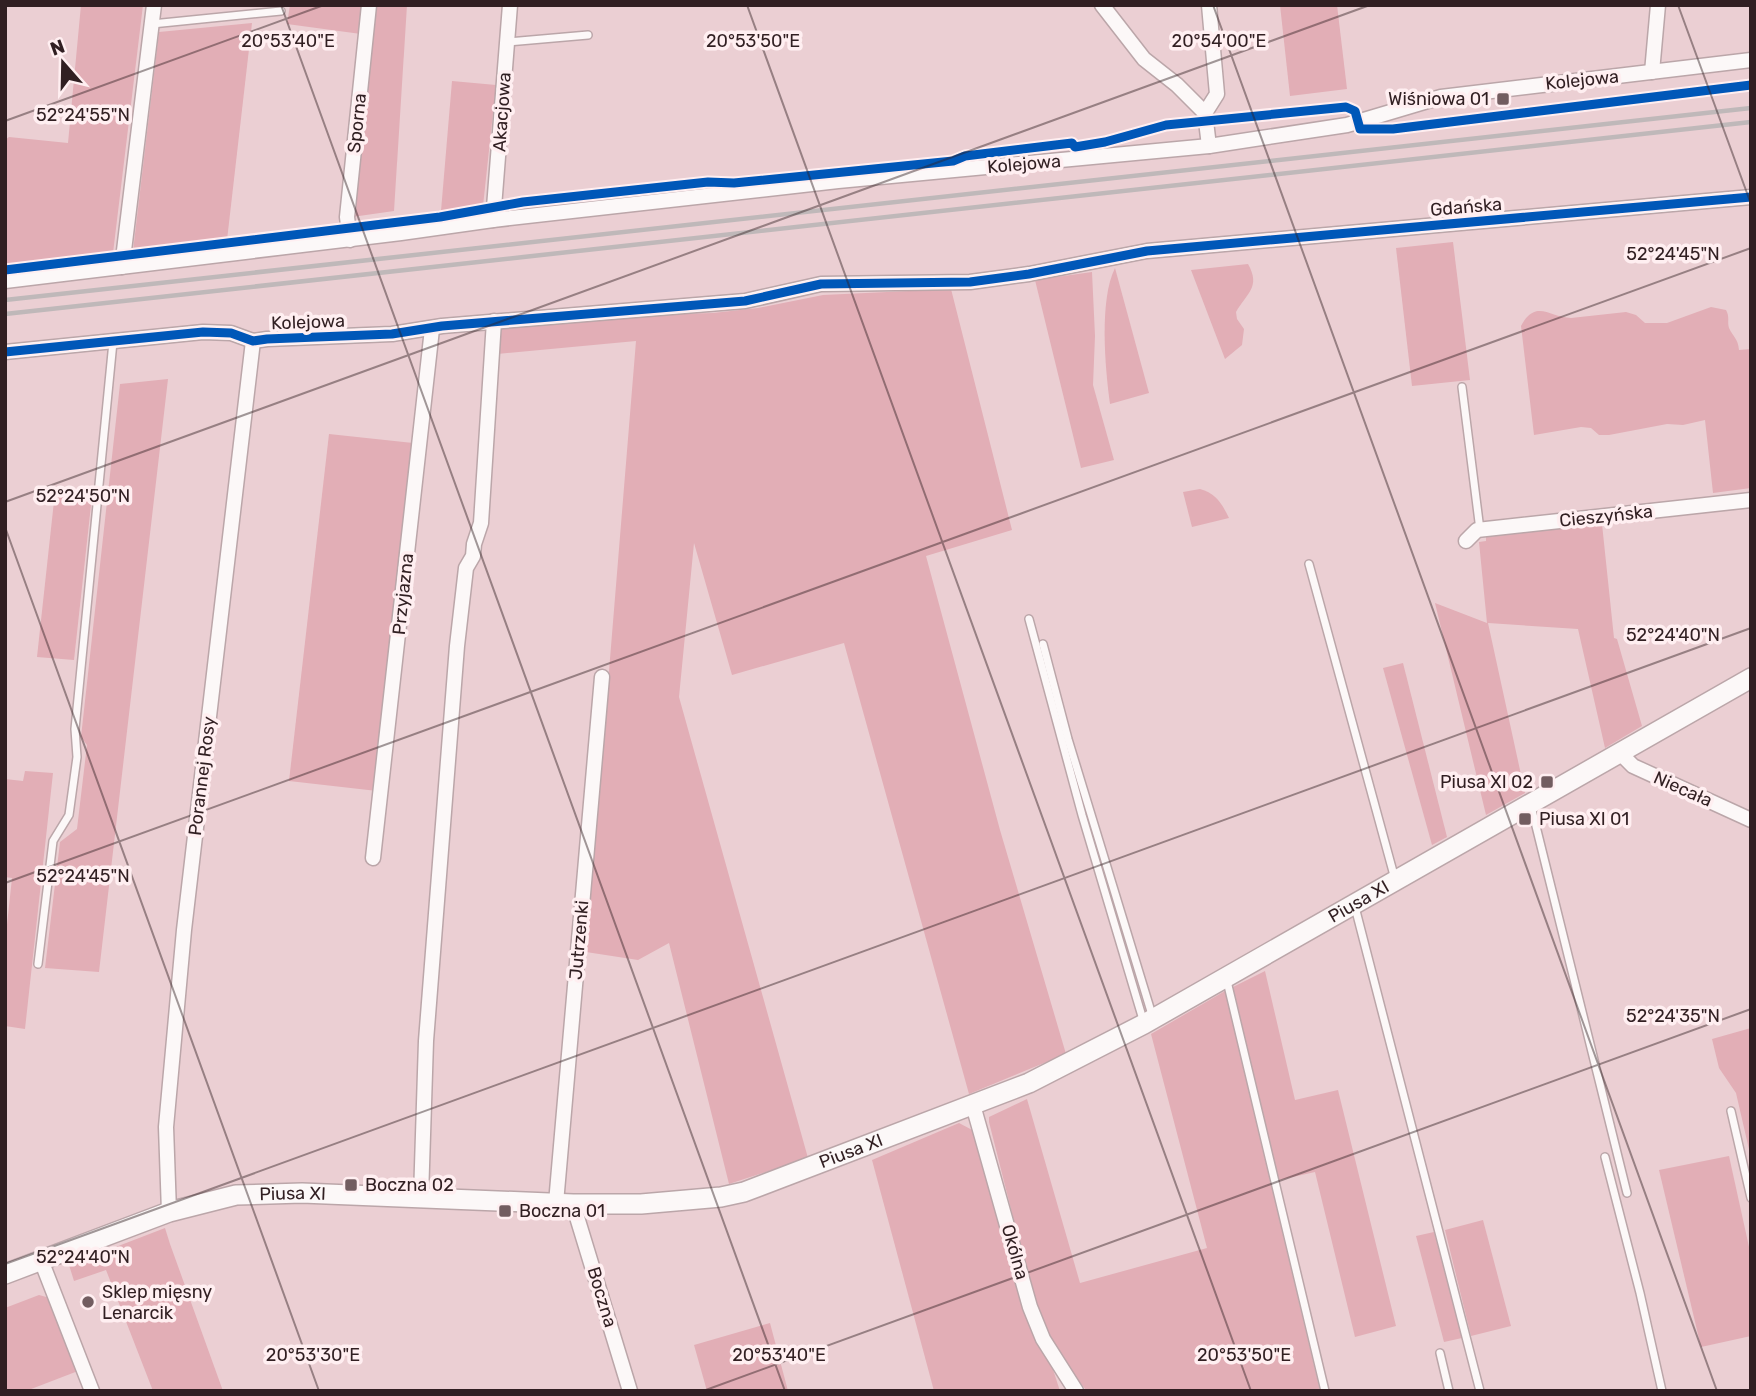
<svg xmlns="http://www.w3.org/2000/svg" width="1756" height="1396" font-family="Rubik,sans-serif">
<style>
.green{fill:#e2aeb6}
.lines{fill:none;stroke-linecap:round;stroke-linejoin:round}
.lane-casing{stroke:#bba6a9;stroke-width:10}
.street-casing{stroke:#bba6a9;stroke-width:17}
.secondary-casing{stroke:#bba6a9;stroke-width:22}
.lane{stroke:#fcf8f8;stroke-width:7}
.street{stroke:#fcf8f8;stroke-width:14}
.secondary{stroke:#fcf8f8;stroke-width:19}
.rail{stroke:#bfb8b9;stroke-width:4.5}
.cycleway-casing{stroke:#ffeff1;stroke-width:13}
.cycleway{stroke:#0057b8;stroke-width:9}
.ticks{fill:none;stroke:#311f22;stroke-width:2;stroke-opacity:0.45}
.poi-dot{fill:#725d60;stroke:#ffeff1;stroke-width:2.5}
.labels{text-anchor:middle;stroke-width:7;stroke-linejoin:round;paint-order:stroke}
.street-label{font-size:18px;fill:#311f22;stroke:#ffeff1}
.poi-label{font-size:18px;fill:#311f22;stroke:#ffeff1;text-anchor:start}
.ticks-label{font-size:18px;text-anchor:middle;fill:#311f22;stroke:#ffeff1;stroke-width:7;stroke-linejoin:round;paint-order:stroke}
</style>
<rect width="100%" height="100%" fill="#ebcfd3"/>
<g class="green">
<path d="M81 5H143L113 253 5 265V140L9 137 68 143Z"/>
<path d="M290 5H364L361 34 287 24Z"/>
<path d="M373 5H407L394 211 352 217Z"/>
<path d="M1280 5H1337L1347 89 1290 96Z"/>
<path d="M252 23 227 240 133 251 159 32Z"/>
<path d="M452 81 496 85 483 206 441 211Z"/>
<path d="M1453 242 1470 380 1412 386 1396 248Z"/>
<path d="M1248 264C1261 287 1247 293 1236 312L1237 319 1244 329 1242 345 1225 359 1191 270Z"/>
<path d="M1115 268 1149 393 1110 404C1105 368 1099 300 1115 268Z"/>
<path d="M1092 272 1095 336 1093 385 1114 460 1081 468 1035 280Z"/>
<path d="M951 289 1012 530 926 556 1000 830 1066 1054 969 1094 844 643 732 675 694 543 679 697 808 1158 729 1184 669 943 638 960 586 952 636 341 497 354 498 326 638 315 713 313 758 308 823 295Z"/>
<path d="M1711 307 1726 310C1730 317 1727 321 1729 328 1733 337 1738 338 1739 350L1751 349V488L1713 493 1705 420 1683 425 1667 424 1609 435H1599L1591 428 1581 427 1534 435 1521 326C1536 298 1550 318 1571 318L1626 312 1636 315 1645 323H1667Z"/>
<path d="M168 379 99 972 45 968 60 842 77 829 87 745 81 737 120 384Z"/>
<path d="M329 434 413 443 377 791 289 781Z"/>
<path d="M1200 489C1216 493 1222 504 1229 518L1192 527 1183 492Z"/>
<path d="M55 492 92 496 74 660 37 657Z"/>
<path d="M1602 524 1614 638 1617 639 1642 726 1605 748 1578 629 1488 623 1525 793 1486 815 1435 603 1487 623 1479 542 1486 541V537Z"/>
<path d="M1403 663 1447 837 1432 845 1383 668Z"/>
<path d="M25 771 53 773 25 1029 5 1026V943L12 878 5 877V779L23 781Z"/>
<path d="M1265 971 1295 1100 1338 1090 1396 1326 1355 1337 1315 1172 1279 1180 1233 987Z"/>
<path d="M1225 991 1320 1391H1087L1065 1365 1046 1330 1033 1296 989 1122V1117L1027 1099 1080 1283 1207 1248 1151 1034Z"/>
<path d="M1751 1028V1158L1736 1093 1719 1068 1712 1039Z"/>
<path d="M959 1123 976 1132 1060 1391H934L872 1160Z"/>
<path d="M1729 1156 1751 1256V1336L1701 1347 1659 1170Z"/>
<path d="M1483 1220 1511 1326 1471 1336 1445 1230Z"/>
<path d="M165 1228 170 1244 223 1391H153L106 1270 74 1281 69 1265Z"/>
<path d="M1434 1232 1462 1338 1444 1342 1416 1236Z"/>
<path d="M39 1295 50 1298 78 1371 26 1391H5V1308Z"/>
<path d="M770 1323 788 1391H707L694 1345Z"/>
</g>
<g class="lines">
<defs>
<g id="lane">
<path d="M152 24 281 11"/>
<path d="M507 42 588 35"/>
<path d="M1462 387 1480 530"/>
<path d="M1309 564 1395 879"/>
<path d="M1029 619 1082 815 1144 1023"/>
<path d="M1043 644 1068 739 1153 1018"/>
<path d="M1531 806 1627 1193"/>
<path d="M1355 907 1480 1391"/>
<path d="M38 964 53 841 69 815 77 757 75 729 113 342"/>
<path d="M1226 977 1325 1391"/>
<path d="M1731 1111 1751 1198"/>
<path d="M1605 1157 1640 1293 1662 1391"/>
<path d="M1440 1353 1449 1391"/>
</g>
<g id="street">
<path d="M1102 5 1144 59 1177 85 1205 113 1209 146"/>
<path d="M1652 72 1658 5"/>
<path d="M1205 113 1217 94 1209 5"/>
<path d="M493 220 510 5"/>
<path d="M350 240 347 217 369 5"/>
<path d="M122 267 154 5"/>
<path d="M5 281 401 233 493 220 838 181 1209 146 1347 125 1441 97 1751 60"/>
<path d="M5 352 203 332 231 333 253 341 267 339 392 334 442 326 745 301 821 284 970 282 1029 274 1147 251 1751 197"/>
<path d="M1466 541 1477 530 1751 500"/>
<path d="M1619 752 1633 766 1751 820"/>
<path d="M373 858 432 329"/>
<path d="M973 1105 1030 1307 1043 1339 1076 1391"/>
<path d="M421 1197 426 1041 457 646 466 568 473 556 474 544 481 523 494 321"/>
<path d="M556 1203 602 677"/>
<path d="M573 1204 630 1391"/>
<path d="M169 1212 166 1127 184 930 253 341"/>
<path d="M41 1260 92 1391"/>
</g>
<g id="secondary">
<path id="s1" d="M5 1274 169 1212 236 1195 302 1193 573 1204H641L721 1197 744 1192 1029 1083 1144 1024 1751 678"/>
</g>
</defs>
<use href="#lane" class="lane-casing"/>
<use href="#street" class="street-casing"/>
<use href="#secondary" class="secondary-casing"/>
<use href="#lane" class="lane"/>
<use href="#street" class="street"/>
<use href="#secondary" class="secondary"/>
<g class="rail">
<path d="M5 300 1751 108"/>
<path d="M5 314 1751 122"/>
</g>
<defs>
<g id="cycleway">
<path d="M5 270 440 217 523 202 708 182 734 183 953 161 965 156 1072 143 1075 147 1105 142 1166 125 1346 107 1355 111 1360 129H1393L1751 85"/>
<path d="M5 352 203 332 231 333 253 341 267 339 392 334 442 326 745 301 821 284 970 282 1029 274 1147 251 1751 197"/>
</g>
</defs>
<use href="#cycleway" class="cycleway-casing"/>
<use href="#cycleway" class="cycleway"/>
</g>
<path class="ticks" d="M281 5 785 1391M747 5 1251 1391M1213 5 1717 1391M1678 5 1751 204M5 121 324 5M5 502 1370 5M5 527 319 1391M5 883 1751 248M5 1264 1751 628M703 1391 1751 1009M1749 1391 1751 1390"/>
<g class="poi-dot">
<rect x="1496" y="92" width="14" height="14" rx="3.5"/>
<rect x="1540" y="775" width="14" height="14" rx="3.5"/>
<rect x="1518" y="812" width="14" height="14" rx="3.5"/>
<rect x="344" y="1178" width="14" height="14" rx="3.5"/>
<rect x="498" y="1204" width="14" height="14" rx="3.5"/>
<circle cx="88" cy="1302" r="7"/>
</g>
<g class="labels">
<g class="street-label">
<text transform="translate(1582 80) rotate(-6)" y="6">Kolejowa</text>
<text transform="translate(502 112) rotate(-86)" y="6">Akacjowa</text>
<text transform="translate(357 123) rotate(-84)" y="6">Sporna</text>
<text transform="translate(1024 164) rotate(-5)" y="6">Kolejowa</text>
<text transform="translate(1466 207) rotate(-5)" y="6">Gdańska</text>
<text transform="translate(308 322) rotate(-2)" y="6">Kolejowa</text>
<text transform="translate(1606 516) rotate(-6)" y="6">Cieszyńska</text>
<text transform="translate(403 594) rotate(-84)" y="6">Przyjazna</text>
<text transform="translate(202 776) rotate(-83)" y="6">Porannej Rosy</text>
<text transform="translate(1683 789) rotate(24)" y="6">Niecała</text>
<text dy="6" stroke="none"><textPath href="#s1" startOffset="1435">Piusa XI</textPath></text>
<text transform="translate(579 940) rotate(-85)" y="6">Jutrzenki</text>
<text dy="6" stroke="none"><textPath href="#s1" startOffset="868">Piusa XI</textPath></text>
<text dy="6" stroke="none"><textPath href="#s1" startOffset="301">Piusa XI</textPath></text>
<text transform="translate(1015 1252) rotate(74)" y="6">Okólna</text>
<text transform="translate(602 1297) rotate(73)" y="6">Boczna</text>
</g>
<g class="poi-label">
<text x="1489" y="105" text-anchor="end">Wiśniowa 01</text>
<text x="1533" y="788" text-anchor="end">Piusa XI 02</text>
<text x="1539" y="825">Piusa XI 01</text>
<text x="365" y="1191">Boczna 02</text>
<text x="519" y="1217">Boczna 01</text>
<text x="102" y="1298">Sklep mięsny<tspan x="102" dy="21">Lenarcik</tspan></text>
</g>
</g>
<g class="ticks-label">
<text x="288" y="47">20°53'40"E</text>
<text x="753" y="47">20°53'50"E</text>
<text x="1219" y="47">20°54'00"E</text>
<text x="83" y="121">52°24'55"N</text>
<text x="1673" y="260">52°24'45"N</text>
<text x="83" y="502">52°24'50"N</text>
<text x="1673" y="641">52°24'40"N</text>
<text x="83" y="882">52°24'45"N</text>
<text x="1673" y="1022">52°24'35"N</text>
<text x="83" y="1263">52°24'40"N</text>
<text x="313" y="1361">20°53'30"E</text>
<text x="779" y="1361">20°53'40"E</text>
<text x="1244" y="1361">20°53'50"E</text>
</g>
<rect width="1756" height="1396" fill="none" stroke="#311f22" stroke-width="14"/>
<g transform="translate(63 63) rotate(340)" stroke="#ffeff1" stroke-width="5" paint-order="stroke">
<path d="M0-5L12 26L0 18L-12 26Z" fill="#311f22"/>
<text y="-10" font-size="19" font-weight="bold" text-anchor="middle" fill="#311f22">N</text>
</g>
</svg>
